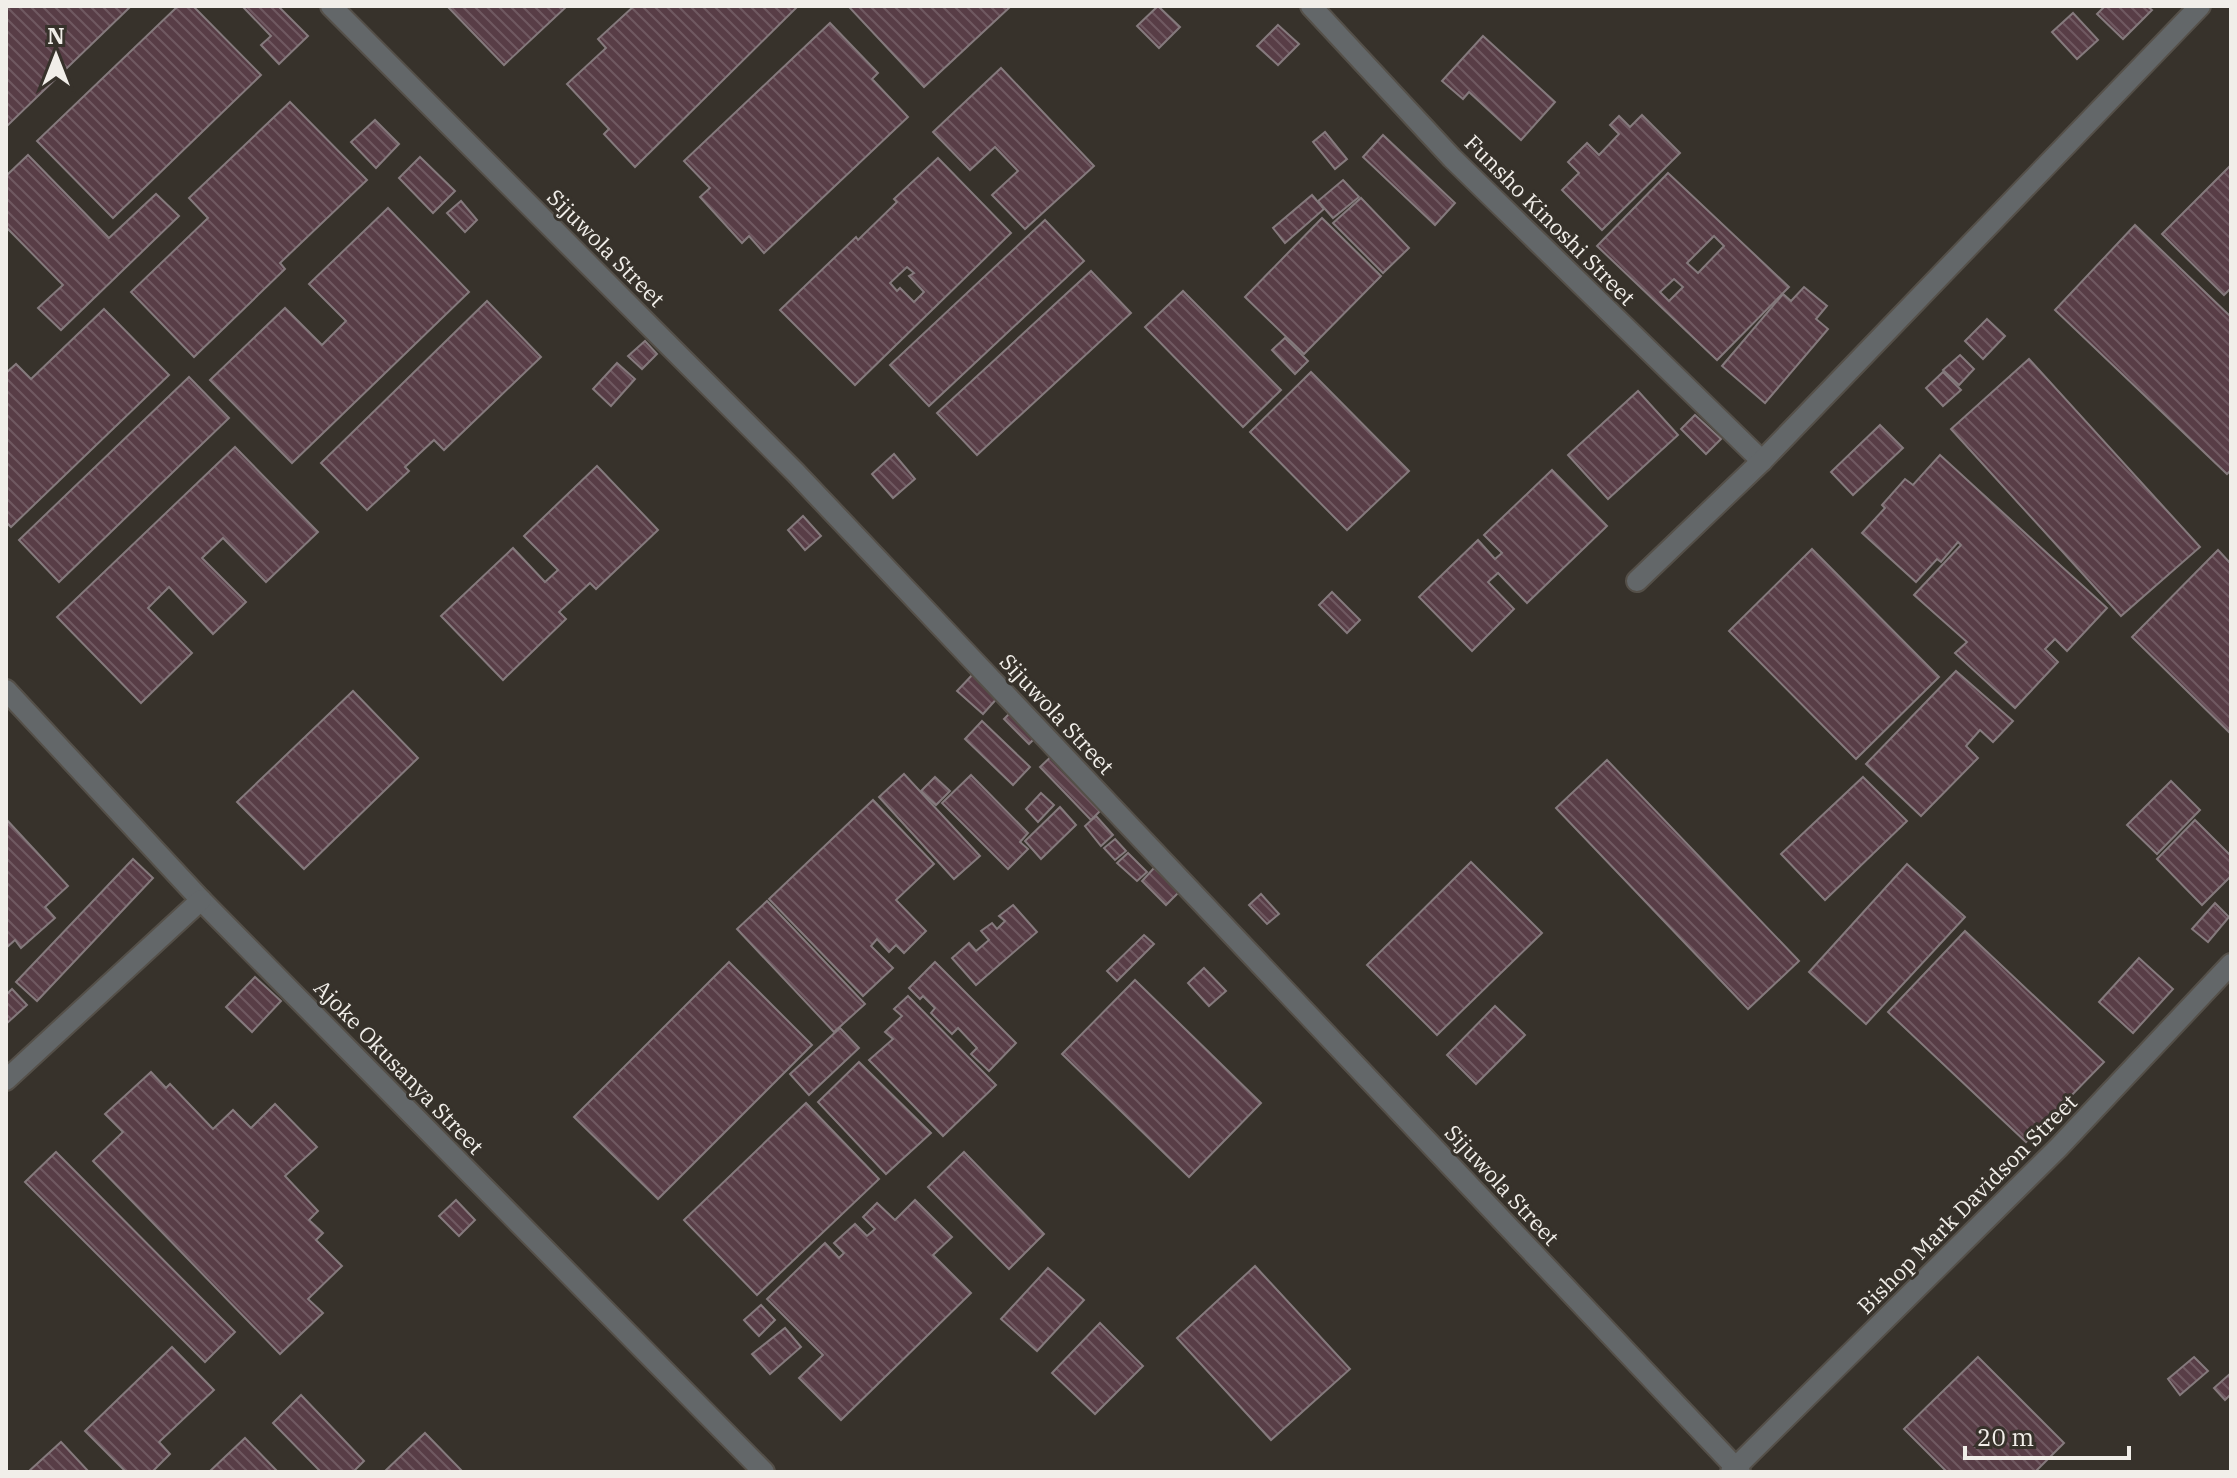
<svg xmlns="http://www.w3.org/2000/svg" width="2237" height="1478" font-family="'IBM Plex Serif',serif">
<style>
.building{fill:url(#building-back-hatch);stroke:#857a7d;stroke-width:2;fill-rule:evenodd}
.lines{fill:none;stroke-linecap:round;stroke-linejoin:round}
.minor-casing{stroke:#555049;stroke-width:24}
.minor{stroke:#636769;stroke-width:20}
.labels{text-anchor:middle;stroke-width:6;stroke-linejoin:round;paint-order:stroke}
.street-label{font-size:22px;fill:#f1eee9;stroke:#37322b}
</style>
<defs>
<pattern id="building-back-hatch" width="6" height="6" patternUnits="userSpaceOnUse" patternTransform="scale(2)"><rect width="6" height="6" fill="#583d46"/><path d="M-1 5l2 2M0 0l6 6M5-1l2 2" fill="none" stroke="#705961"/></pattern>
</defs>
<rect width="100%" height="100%" fill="#37322b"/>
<g class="building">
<path d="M6 6H128L130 7 6 127Z"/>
<path d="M178 6H193L261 75 113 218 37 141Z"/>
<path d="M246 6H278L308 36 279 64 261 45 271 36 244 8Z"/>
<path d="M447 6H567L504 65Z"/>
<path d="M634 6H798L635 167 604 134 609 129 567 84 606 48 598 39Z"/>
<path d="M853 6H1011L924 87 850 8Z"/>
<path d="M1158 6 1180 27 1159 48 1137 26Z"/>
<path d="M2105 6H2147L2152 10 2123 39 2097 14Z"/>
<path d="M2073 13 2098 40 2077 59 2052 32Z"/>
<path d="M830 23 878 73 872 79 908 117 764 253 749 236 742 243 700 197 710 188 684 161Z"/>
<path d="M1278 25 1299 44 1278 65 1257 46Z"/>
<path d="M1483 36 1555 102 1521 140 1469 92 1463 99 1442 81Z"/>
<path d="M1001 68 1094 166 1025 229 992 195 1018 171 995 147 970 170 933 132Z"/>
<path d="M290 102 367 180 280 263 285 269 194 357 131 292 208 218 189 198Z"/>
<path d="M1642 115 1680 153 1602 230 1562 190 1579 173 1568 162 1587 143 1599 155 1619 134 1610 125 1619 116 1630 127Z"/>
<path d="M375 120 399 144 376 168 351 142Z"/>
<path d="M1325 132 1347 159 1335 169 1313 142Z"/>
<path d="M1383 135 1455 203 1435 225 1363 157Z"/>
<path d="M28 155 109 238 156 194 179 216 61 330 38 308 63 285 6 227V176Z"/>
<path d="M420 157 455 191 433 213 399 178Z"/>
<path d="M938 158 1011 233 855 385 780 310 856 237 858 240 897 202 894 199ZM907 267 914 273 909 276 924 292 914 302 900 288 897 291 890 283Z"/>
<path d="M2231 165V288L2224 295 2162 234Z"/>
<path d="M1668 173 1789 287 1717 360 1597 246ZM1714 236 1724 246 1698 273 1687 263ZM1674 279 1683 287 1669 301 1660 292Z"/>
<path d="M1343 180 1359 197 1333 218 1318 201Z"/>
<path d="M1312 195 1324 209 1285 243 1273 228Z"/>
<path d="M1361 198 1409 248 1383 273 1333 223Z"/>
<path d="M461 201 477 220 465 232 447 213Z"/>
<path d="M388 208 469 292 292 463 210 380 285 308 322 345 346 321 309 284Z"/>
<path d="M1322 218 1381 276 1304 354 1245 297Z"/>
<path d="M1045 220 1084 261 929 406 890 365Z"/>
<path d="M2135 225 2231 317V470L2227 474 2055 310Z"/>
<path d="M1091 271 1131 313 977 455 937 413Z"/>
<path d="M1804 287 1827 306 1816 319 1828 329 1765 403 1722 366 1783 294 1791 301Z"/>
<path d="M1183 291 1281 390 1243 427 1145 327Z"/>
<path d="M487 301 541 357 444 450 434 440 405 467 409 471 367 510 321 463Z"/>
<path d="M104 309 169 375 11 527 6 522V373L16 364 31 379Z"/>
<path d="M1987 319 2005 336 1983 359 1965 341Z"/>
<path d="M1285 338 1308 361 1295 374 1272 350Z"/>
<path d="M645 341 657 354 642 369 628 356Z"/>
<path d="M1960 355 1974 369 1959 385 1943 370Z"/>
<path d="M2029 359 2200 547 2121 616 1951 429Z"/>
<path d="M617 363 635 379 611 406 593 389Z"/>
<path d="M1311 372 1409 471 1347 530 1250 432Z"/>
<path d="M1943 372 1961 390 1943 406 1926 388Z"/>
<path d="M189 377 229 418 59 582 19 540Z"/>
<path d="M1638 391 1678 435 1608 499 1568 455Z"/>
<path d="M1695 415 1721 439 1706 454 1681 429Z"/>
<path d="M1880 425 1903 448 1853 495 1831 472Z"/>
<path d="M235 447 318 532 266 582 223 538 202 558 246 602 213 634 169 587 148 608 192 653 141 703 57 617Z"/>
<path d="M894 454 915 479 893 498 872 474Z"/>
<path d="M1940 455 2107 608 2067 651 2055 639 2045 649 2058 662 2015 708 1955 653 1967 642 1914 595 1961 545 1958 542 1941 562 1937 559 1916 582 1862 533 1885 508 1882 505 1905 479 1913 485Z"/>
<path d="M597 466 658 530 596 589 590 583 559 612 566 619 503 680 441 616 513 548 545 582 558 570 524 536Z"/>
<path d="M1552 470 1607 526 1527 603 1498 573 1488 582 1514 609 1472 651 1419 597 1478 540 1495 559 1502 553 1484 535Z"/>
<path d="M803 516 821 536 805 550 788 530Z"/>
<path d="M1812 549 1939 677 1856 759 1729 631Z"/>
<path d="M2218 550 2231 564V734L2132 637Z"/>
<path d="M1332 592 1360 620 1347 633 1319 605Z"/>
<path d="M1956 671 2013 721 1993 742 1980 730 1966 746 1978 758 1921 816 1866 764Z"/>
<path d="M975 672 1000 695 983 714 957 691Z"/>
<path d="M353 691 418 758 304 869 237 802Z"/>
<path d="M1015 708 1040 733 1029 744 1004 719Z"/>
<path d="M982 721 1030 767 1013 785 965 739Z"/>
<path d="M1056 752 1107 804 1091 820 1040 767Z"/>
<path d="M1607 760 1799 961 1748 1009 1556 808Z"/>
<path d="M904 774 980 856 954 879 879 797Z"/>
<path d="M971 775 1028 833 1020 842 1028 849 1008 869 942 803Z"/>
<path d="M935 777 950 791 936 805 921 791Z"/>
<path d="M1863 777 1907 821 1825 900 1781 854Z"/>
<path d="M2171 781 2200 810 2157 854 2127 825Z"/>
<path d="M1041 793 1054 805 1038 822 1026 809Z"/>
<path d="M873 800 934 864 896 900 926 931 904 953 896 945 889 952 877 939 871 946 893 968 863 996 769 899Z"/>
<path d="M1060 807 1076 825 1041 859 1025 841Z"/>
<path d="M1096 816 1113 835 1101 846 1085 826Z"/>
<path d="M6 819 68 886 45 907 55 918 21 948 15 940 6 948Z"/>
<path d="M2195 820 2231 856V876L2202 905 2157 859Z"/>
<path d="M1115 839 1126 851 1115 860 1104 848Z"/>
<path d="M1128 853 1147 872 1137 881 1117 863Z"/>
<path d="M133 859 153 878 37 1001 16 982Z"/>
<path d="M1471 862 1542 933 1437 1035 1367 965Z"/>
<path d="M1907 864 1965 917 1866 1024 1809 972Z"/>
<path d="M1154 868 1179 892 1166 905 1142 881Z"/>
<path d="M1261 894 1279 914 1267 924 1249 905Z"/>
<path d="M767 901 865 1004 834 1032 737 929Z"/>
<path d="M2215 903 2229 917 2208 942 2192 929Z"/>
<path d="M1013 905 1037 932 976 985 952 958 969 943 976 951 989 940 981 931 992 923 997 929 1005 921 999 916Z"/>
<path d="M1965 931 2104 1062 2026 1142 1888 1012Z"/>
<path d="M1144 935 1154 944 1117 981 1107 971Z"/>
<path d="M2139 958 2173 989 2133 1033 2099 1002Z"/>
<path d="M729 962 812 1045 658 1199 574 1117Z"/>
<path d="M935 962 1016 1043 989 1071 971 1054 977 1048 958 1028 952 1034 931 1013 935 1008 923 996 920 999 909 988Z"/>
<path d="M1204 968 1226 991 1209 1006 1188 983Z"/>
<path d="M255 977 281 1001 252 1032 226 1007Z"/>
<path d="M1135 980 1261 1103 1189 1177 1062 1054Z"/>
<path d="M12 989 27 1005 6 1024V995Z"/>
<path d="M908 996 996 1085 943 1136 869 1060 893 1039 885 1032 902 1016 894 1009Z"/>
<path d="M1495 1006 1525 1035 1476 1084 1447 1055Z"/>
<path d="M840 1028 859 1048 809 1095 790 1074Z"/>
<path d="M859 1062 931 1133 886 1174 818 1102Z"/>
<path d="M151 1072 166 1088 170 1084 213 1129 233 1110 251 1128 275 1104 317 1147 285 1176 318 1211 309 1220 323 1233 316 1240 342 1266 308 1299 323 1313 280 1354 93 1161 123 1132 105 1114Z"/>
<path d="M806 1103 879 1179 757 1295 684 1220Z"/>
<path d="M56 1152 235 1332 205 1362 25 1182Z"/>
<path d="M964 1152 1044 1234 1009 1269 928 1187Z"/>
<path d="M456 1200 475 1220 459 1236 439 1216Z"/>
<path d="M915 1200 952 1237 933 1255 971 1293 841 1420 799 1378 823 1355 767 1299 825 1243 839 1258 844 1253 834 1243 855 1224 867 1236 875 1229 863 1217 877 1203 895 1220Z"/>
<path d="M1255 1266 1350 1369 1271 1440 1177 1338Z"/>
<path d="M1048 1268 1084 1300 1037 1351 1001 1319Z"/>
<path d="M761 1305 775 1320 759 1336 744 1320Z"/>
<path d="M1100 1323 1143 1366 1095 1414 1052 1373Z"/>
<path d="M785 1328 801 1347 770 1374 752 1354Z"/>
<path d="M172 1347 214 1390 159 1442 170 1454 152 1472H126L85 1431Z"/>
<path d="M1978 1357 2064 1443 2035 1472H1947L1904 1429Z"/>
<path d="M2194 1357 2208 1371 2180 1395 2168 1379Z"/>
<path d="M2231 1373V1394L2225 1400 2214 1388Z"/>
<path d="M301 1395 364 1461 353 1472H321L273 1423Z"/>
<path d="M425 1433 463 1472H384Z"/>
<path d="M245 1438 278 1472H209Z"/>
<path d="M61 1442 89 1472H28Z"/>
</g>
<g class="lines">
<defs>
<g id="minor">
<path d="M331 6 796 473 1740 1472"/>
<path d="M1311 6 1452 158 1762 461"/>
<path d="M1637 581 1762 461 2200 6"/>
<path d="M6 690 201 900 764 1472"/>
<path d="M6 1080 201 900"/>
<path d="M1731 1472 2058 1148 2231 964"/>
</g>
</defs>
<use href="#minor" class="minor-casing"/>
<use href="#minor" class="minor"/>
</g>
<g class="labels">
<g class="street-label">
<text transform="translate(1550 220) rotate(45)" y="8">Funsho Kinoshi Street</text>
<text transform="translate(606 248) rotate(45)" y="8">Sijuwola Street</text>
<text transform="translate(1057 714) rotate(47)" y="8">Sijuwola Street</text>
<text transform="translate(399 1067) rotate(46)" y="8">Ajoke Okusanya Street</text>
<text transform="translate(1502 1185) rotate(47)" y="8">Sijuwola Street</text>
<text transform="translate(1967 1204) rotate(-45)" y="8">Bishop Mark Davidson Street</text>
</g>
</g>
<rect width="2237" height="1478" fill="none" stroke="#f1eee9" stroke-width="16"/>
<g transform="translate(56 56)" stroke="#37322b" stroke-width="6" paint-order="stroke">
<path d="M0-6L14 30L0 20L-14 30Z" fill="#f1eee9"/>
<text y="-12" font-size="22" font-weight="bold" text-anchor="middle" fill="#f1eee9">N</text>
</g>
<path d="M1965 1446v12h164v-12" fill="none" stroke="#f1eee9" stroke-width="4"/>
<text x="1977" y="1446" font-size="24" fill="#f1eee9" stroke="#37322b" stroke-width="6" paint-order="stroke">20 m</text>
</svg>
